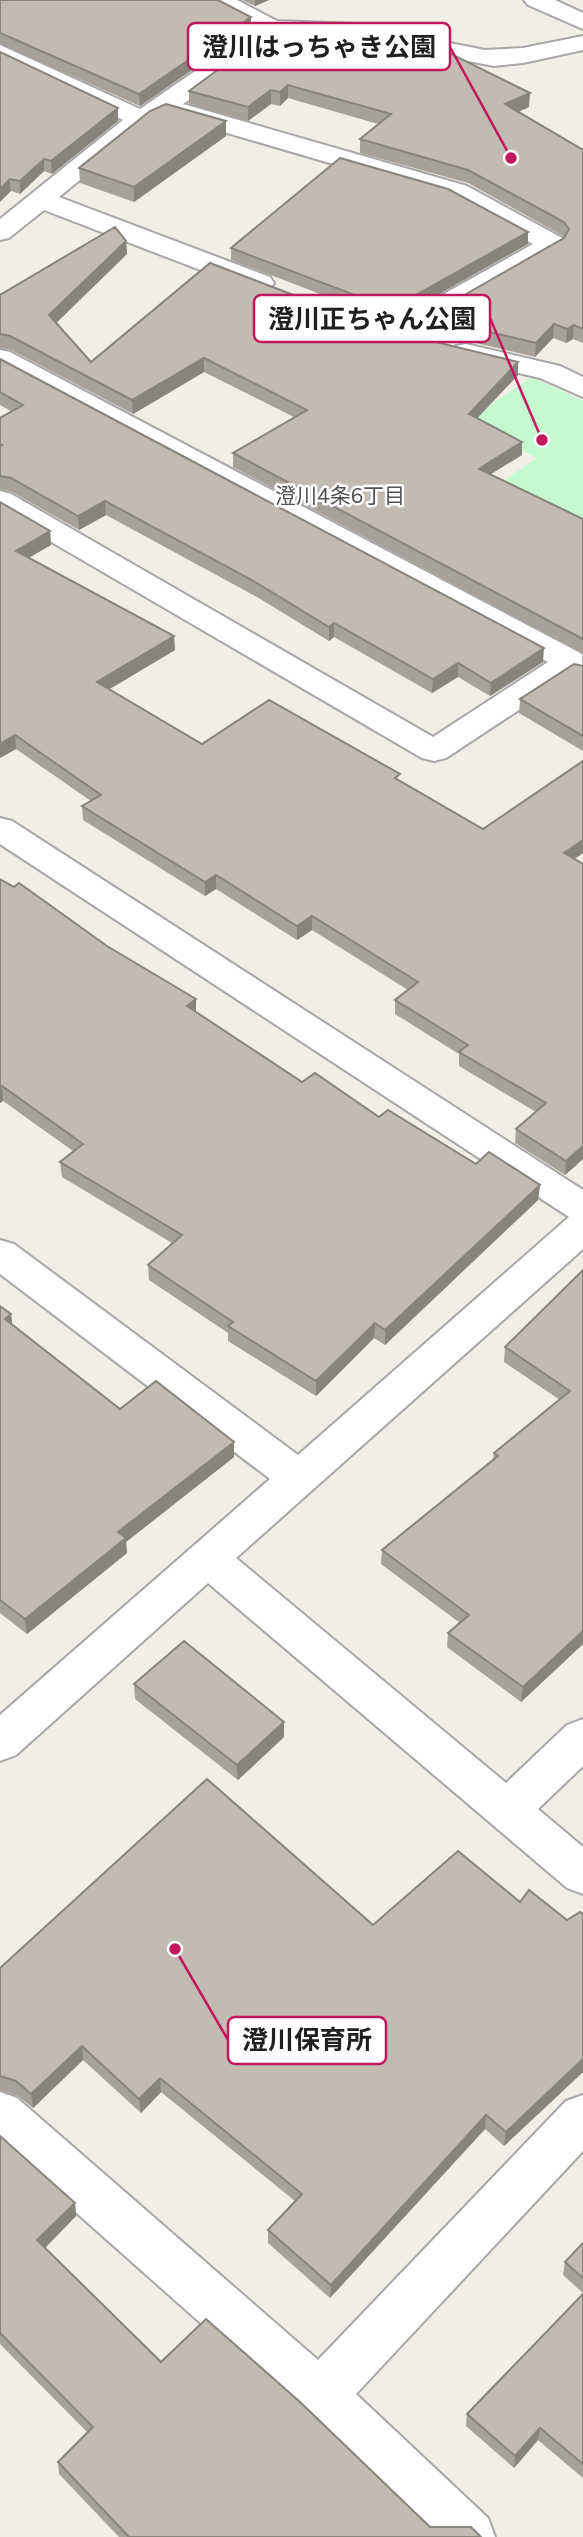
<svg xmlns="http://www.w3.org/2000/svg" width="583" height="2537" font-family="Figtree,'Noto Sans JP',sans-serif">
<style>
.park{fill:#c5f9cf}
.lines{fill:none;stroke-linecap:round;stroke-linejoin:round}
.minor-casing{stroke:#a7a7a7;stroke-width:4}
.tertiary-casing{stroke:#a7a7a7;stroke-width:4}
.minor{fill:#fff;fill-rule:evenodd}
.tertiary{fill:#fff;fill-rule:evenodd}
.wall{fill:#a6a19a}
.shaded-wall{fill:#87837d}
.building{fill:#c1bbb3;stroke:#87837d;stroke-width:2}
.labels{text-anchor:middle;stroke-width:5;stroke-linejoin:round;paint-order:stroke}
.far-neighbourhood-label{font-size:21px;fill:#535353;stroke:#fff}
.leader{fill:none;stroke:#c2185b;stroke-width:2.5}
.callout-dot{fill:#c2185b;stroke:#fff;stroke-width:2.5}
.callout{fill:#fff;stroke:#c2185b;stroke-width:2.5}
.callout-label{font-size:26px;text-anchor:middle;font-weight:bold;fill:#202020}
</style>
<rect width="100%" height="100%" fill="#f0eee7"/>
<path class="park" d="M532 377 583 401V527L499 484 537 458 465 422Z"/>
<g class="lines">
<defs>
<g id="minor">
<path d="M206 0H237L277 21 354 24 485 50 523 48 583 36V50L523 63 494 66 354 39 279 35 183 104 467 186 562 238 566 244 562 250 403 340 393 342 383 340 379 334 383 328 533 244 449 198 166 115 149 124 59 197 270 277 274 283 270 289 260 291 250 289 44 210 9 238 0 240V219L123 120 0 61V45L140 109 256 29 210 5Z"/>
<path d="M466 344 560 366 583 377V397L540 378 456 358 452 352 456 346Z"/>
<path d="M0 350 10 352 582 654 583 678 572 675 446 758 434 761 422 758 0 512V491L11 494 433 737 548 662 0 369Z"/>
<path d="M0 818 12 821 583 1190V1249L236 1558 506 1783 567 1725 583 1719V1766L538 1809 583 1847V1894L567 1888 208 1583 16 1755 0 1761V1715L270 1479 0 1274V1240L14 1244 298 1455 569 1217 0 844Z"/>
<path d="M0 2092 17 2098 318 2360 566 2101 583 2095V2151L356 2394 488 2518 495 2537H431L302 2413 0 2145Z"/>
</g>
<path id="tertiary" d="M524 0H555L583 13V29L528 5Z"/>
</defs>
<use href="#minor" class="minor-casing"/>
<use href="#tertiary" class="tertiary-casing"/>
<use href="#minor" class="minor"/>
<use href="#tertiary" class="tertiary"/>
</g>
<g class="wall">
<path d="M0 0 251 29 140 106 0 44Z"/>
<path d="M242 0H269L255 6Z"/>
<path d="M322 45 529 107 518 112 583 150V343L573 339 566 343 553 338 535 357 425 331 426 317 565 238 563 236 468 183 360 153V139L378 124 288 98 280 106 271 104 248 121 189 104V91Z"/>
<path d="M0 52 118 121 52 174 44 171 20 194 11 191Z"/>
<path d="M226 121V136L134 202 80 183 79 168Z"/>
<path d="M126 241 127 254 56 323 91 362 382 329 518 375 477 418 522 455 491 474 583 519V653L233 467V453L294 417 204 372 133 414 11 350 0 348V295Z"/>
<path d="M528 244 391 321 231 260V248Z"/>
<path d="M0 359 543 662 490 696 458 677 432 693 334 637 329 641 257 597 106 515 79 530 12 492 0 489V418L11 411 0 405Z"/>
<path d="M0 502 50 531 51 545 29 558 175 650 109 689 202 744 399 780 483 829 583 853 574 859 583 1159 565 1175 515 1143 516 1129 536 1112 459 1066V1054L395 1014V1000L408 990 312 930 297 940 216 889 205 896 83 820 82 806 91 801 16 749 0 758Z"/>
<path d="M583 666V751L519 713 520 699Z"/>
<path d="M0 879 107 946 196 999V1012L302 1082 476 1164 540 1185 538 1200 385 1345 374 1338 316 1396 228 1341V1333L149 1280 148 1265 172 1243 62 1177 60 1162 73 1151 3 1101 0 1103Z"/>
<path d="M583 1270V1644L521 1702 447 1647 448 1633 460 1623 381 1564 382 1550 493 1459 494 1453 560 1400 504 1362 505 1347Z"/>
<path d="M0 1306 11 1314 12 1325 120 1409 234 1442V1457L126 1542 127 1553 27 1634 0 1613Z"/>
<path d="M134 1684 284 1737 238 1780 135 1699Z"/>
<path d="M520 1902 567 1920 583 1914V2072L504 2146 485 2129 330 2298 268 2243V2230L295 2201 161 2092 141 2113 83 2060 33 2108 18 2096 0 2090V1968L373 1925Z"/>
<path d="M0 2136 75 2203 76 2216 45 2248 161 2362 430 2527 481 2537H119L59 2474 58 2462 88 2433 0 2344Z"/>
<path d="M583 2243V2293L563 2275 565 2262Z"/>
<path d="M583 2294V2478L538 2440 514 2468 466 2426 467 2414Z"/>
</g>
<g class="shaded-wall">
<path d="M255 0H269L255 6Z"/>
<path d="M251 17V29L140 106 139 94Z"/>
<path d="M288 85V98L280 106V92Z"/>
<path d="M271 90V104L248 121V107Z"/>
<path d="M530 93 529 107 504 118 505 104Z"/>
<path d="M118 108V121L52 174 51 161Z"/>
<path d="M226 121V136L134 202V187Z"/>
<path d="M44 159V171L20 194V181Z"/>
<path d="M10 179 11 191 0 202V189Z"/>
<path d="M528 232V244L391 321V309Z"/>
<path d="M126 241 127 254 50 329 49 315Z"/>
<path d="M554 324 553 338 535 357 536 343Z"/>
<path d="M574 325 573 339 566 343 567 329Z"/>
<path d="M204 358V372L133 414 132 400Z"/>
<path d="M518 362V375L468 428 469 414Z"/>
<path d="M522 442V455L478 482 479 469Z"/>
<path d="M105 501 106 515 79 530 78 516Z"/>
<path d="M50 531 51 545 17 564 16 551Z"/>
<path d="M334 623V637L329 641V627Z"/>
<path d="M174 636 175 650 98 696 97 682Z"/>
<path d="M544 648 543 662 490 696 491 683Z"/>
<path d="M458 663V677L432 693 433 679Z"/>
<path d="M15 735 16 749 0 758V744Z"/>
<path d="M583 840V853L563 867 564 853Z"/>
<path d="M216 875V889L205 896V882Z"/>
<path d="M312 916V930L297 940V926Z"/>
<path d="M196 999V1014L187 1006Z"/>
<path d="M2 1086 3 1101 0 1103V1087Z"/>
<path d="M583 1146V1159L565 1175 566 1161Z"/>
<path d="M540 1185 538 1200 385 1345V1330Z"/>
<path d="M11 1314 13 1330 5 1319Z"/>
<path d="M375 1323 374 1338 316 1396V1381Z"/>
<path d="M234 1442V1457L126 1542 127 1553 27 1634 25 1619 118 1532Z"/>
<path d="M583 1631V1644L521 1702 523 1687Z"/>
<path d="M284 1722V1737L238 1780 237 1765Z"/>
<path d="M82 2046 83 2060 33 2108 31 2094Z"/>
<path d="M583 2059V2072L504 2146 506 2132Z"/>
<path d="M160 2078 161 2092 141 2113 139 2099Z"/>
<path d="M486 2115 485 2129 330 2298 331 2285Z"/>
<path d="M75 2203 76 2216 39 2254 37 2240Z"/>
<path d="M540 2428 538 2440 514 2468 515 2456Z"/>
</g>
<g class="building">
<path d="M0 0H218L251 17 139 94 0 33Z"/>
<path d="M280 24 285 25 322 45 383 63 427 42 530 93 505 104 583 150V329L574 325 567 329 554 324 536 343 426 317 564 238 569 229 564 222 468 170 360 139 391 114 288 85 280 92 271 90 248 107 189 91Z"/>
<path d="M0 52 118 108 51 161 44 159 20 181 10 179 0 189Z"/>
<path d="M166 104 226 121 134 187 79 168 150 111Z"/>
<path d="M340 158 448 189 528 232 391 309 231 248Z"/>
<path d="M115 227 126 241 49 315 91 362 210 263 382 329 518 362 469 414 522 442 479 469 583 519V639L233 453 307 410 204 358 132 400 10 336 0 334V295Z"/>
<path d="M0 359 544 648 491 683 458 663 433 679 334 623 329 627 257 583 105 501 78 516 11 478 0 476V446L2 445 0 444V418L23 405 0 392Z"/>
<path d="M0 502 50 531 16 551 174 636 97 682 202 744 269 700 400 774 395 778 483 829 583 761V840L564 853 583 864V1146L566 1161 516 1129 546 1103 459 1052 468 1045 395 1000 418 982 312 916 297 926 216 875 205 882 82 806 101 795 15 735 0 744Z"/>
<path d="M574 664 583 666V736L520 699Z"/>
<path d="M0 879 14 887 19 883 107 946 196 999 187 1006 302 1082 315 1073 379 1117 388 1110 476 1164 489 1152 540 1185 385 1330 375 1323 316 1381 228 1326 233 1322 148 1265 182 1235 60 1162 83 1144 2 1086 0 1087Z"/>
<path d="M583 1270V1631L523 1687 448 1633 469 1615 382 1550 498 1456 494 1453 570 1391 505 1347Z"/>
<path d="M0 1306 11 1314 5 1319 120 1409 156 1381 234 1442 118 1532 126 1538 25 1619 0 1600Z"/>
<path d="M184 1641 284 1722 237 1765 134 1684Z"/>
<path d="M207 1779 373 1925 458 1851 520 1902 529 1890 567 1920 580 1912 583 1914V2059L506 2132 486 2115 331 2285 268 2230 302 2194 160 2078 139 2099 82 2046 31 2094 16 2081 0 2076V1968Z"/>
<path d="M0 2136 75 2203 37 2240 161 2362 206 2319 300 2402 430 2527H471L481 2537H129L58 2462 93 2427 0 2333Z"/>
<path d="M583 2243V2278L565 2262Z"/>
<path d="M583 2294V2464L540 2428 515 2456 467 2414Z"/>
</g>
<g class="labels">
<g class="far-neighbourhood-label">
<text x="340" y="503">澄川4条6丁目</text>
</g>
</g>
<path class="leader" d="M511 158L450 47M542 440L490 318M175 1949L228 2040"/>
<g class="callout-dot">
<circle cx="511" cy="158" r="7"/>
<circle cx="542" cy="440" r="7"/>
<circle cx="175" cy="1949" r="7"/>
</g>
<g class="callout">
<rect x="188" y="23" width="262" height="47" rx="7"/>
<rect x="254" y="295" width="236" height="47" rx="7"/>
<rect x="228" y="2017" width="158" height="47" rx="7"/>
</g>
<g class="callout-label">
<text x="319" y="56">澄川はっちゃき公園</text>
<text x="372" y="328">澄川正ちゃん公園</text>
<text x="307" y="2049">澄川保育所</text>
</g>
</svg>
